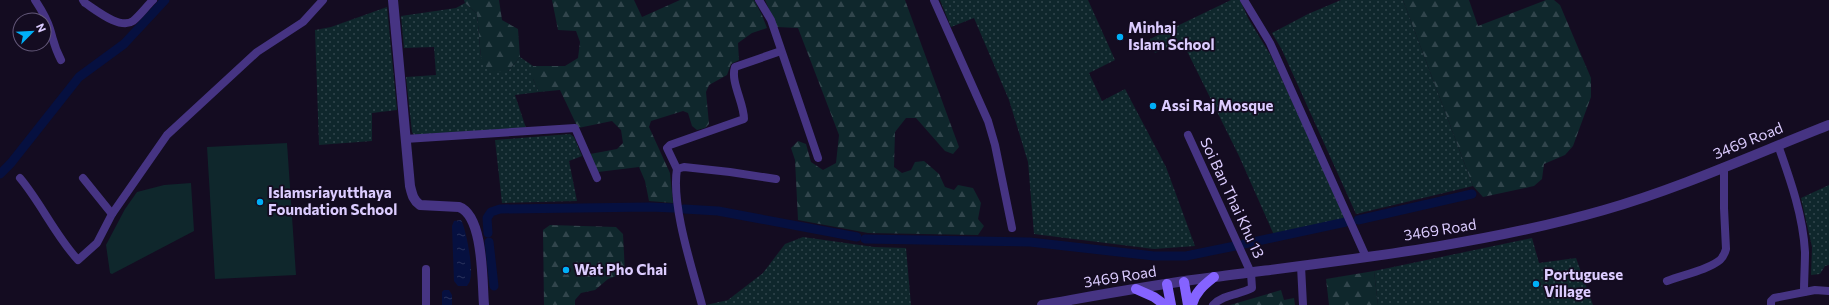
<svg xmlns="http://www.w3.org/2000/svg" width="1829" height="305" font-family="Commissioner,sans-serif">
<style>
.green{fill:url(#green-dots)}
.forest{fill:url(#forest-firs)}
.pitch{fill:#0f272c}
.water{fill:url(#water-ripples)}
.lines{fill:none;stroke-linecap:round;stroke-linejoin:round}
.canal{stroke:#061040;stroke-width:9}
.minor{stroke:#463483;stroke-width:8}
.tertiary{stroke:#463483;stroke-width:10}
.secondary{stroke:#8563ff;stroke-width:10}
.poi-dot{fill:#00aff7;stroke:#140c21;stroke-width:1.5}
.labels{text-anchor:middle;stroke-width:3.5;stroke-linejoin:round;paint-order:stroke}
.poi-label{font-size:15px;font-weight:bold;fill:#dcccff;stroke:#140c21;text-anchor:start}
.street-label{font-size:15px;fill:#dcccff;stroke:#140c21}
</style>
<defs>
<pattern id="green-dots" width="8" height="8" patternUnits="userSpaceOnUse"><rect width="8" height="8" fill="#0f272c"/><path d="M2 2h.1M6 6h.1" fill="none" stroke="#31454c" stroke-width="1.8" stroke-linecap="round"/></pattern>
<pattern id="forest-firs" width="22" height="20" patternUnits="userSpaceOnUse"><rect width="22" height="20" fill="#0f272c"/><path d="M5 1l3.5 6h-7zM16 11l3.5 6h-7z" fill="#31454c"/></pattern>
<pattern id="water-ripples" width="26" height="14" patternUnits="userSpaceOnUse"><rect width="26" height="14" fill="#061040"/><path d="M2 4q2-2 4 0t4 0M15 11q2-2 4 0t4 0" fill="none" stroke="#2a325d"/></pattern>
</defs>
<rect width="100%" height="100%" fill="#140c21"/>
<g class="green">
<path d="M940 0H1088L1115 60 1089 73 1102 101 1125 89 1166 167 1195 246 1154 249 1034 234 1028 162 1009 100 974 18 951 27Z"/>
<path d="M1231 0H1240L1248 18 1271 56 1346 218 1274 235 1239 156 1184 45 1178 43 1155 53 1150 43V39Z"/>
<path d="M1341 0H1403L1473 186 1356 214 1282 50 1272 33 1308 14Z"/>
<path d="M465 3 477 14 481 58 508 71 520 57 533 66V79L539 92 515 95 526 128 414 135 412 132 406 77 436 75 434 47 404 48 401 16 456 8Z"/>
<path d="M387 7 397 110 372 113V141L319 145 315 30 331 27Z"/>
<path d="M570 134 574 137 582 156 569 161 577 201 502 203 495 140Z"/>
<path d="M1829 185V265L1825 266 1820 274 1811 275 1812 247 1801 198Z"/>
<path d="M803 237 874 247 906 248 911 305H706L728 300 763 273 785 244Z"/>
<path d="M1532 238 1539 263 1576 258 1593 305H1378L1374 271Z"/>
</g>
<g class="forest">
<path d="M464 0H499L502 20 518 29 520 57 508 71 489 72 481 58 477 14 465 3Z"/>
<path d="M552 0H634L642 17 680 0H754L762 15 767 28 752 33 738 43 739 60 731 64 727 75 709 85 706 92 709 124 705 128 697 130 692 126 688 113 683 111 651 121 649 127 670 173 673 203 649 201 645 181 639 167 598 172 590 154 617 149 623 143 621 130 612 121 578 128 560 90 539 92 533 79V66H565L578 58 580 42 576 31 558 30Z"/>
<path d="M765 0H905L959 147 953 154 945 151 916 118H906L895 132 894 167 902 173 911 170 915 162 924 161 939 174 945 187 954 190 958 185 973 188 981 203 978 219 984 226 978 235 868 233 798 220 795 160 791 148 798 141 806 144 811 162 823 170 836 163 839 135 798 28 777 27Z"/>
<path d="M1403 0H1469L1478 26 1546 0H1554L1560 5 1591 78V97L1573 146 1565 155 1544 164 1542 179 1534 186 1483 197 1473 186Z"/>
<path d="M550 225 616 227 623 234 625 273 608 279 595 290 581 293 575 300V305H544L543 230Z"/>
<path d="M1374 271 1378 305H1329L1326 279Z"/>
<path d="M1281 290 1284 300 1294 298 1295 305H1230Z"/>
</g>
<g class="pitch">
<path d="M287 143 296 275 215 279 207 147Z"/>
<path d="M191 183 194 231 112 274 110 273 106 245 125 209 137 192 164 185Z"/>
</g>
<g class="water">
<path d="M461 220C466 228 474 271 470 280 470 282 468 284 467 286H458L454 281 452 226 454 221Z"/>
<path d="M444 290H449L452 295V305H442V292Z"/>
</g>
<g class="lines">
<g class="canal">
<path d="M0 174 11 163 79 77 124 44 165 0"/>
<path d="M684 209 718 211 857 237"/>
<path d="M1358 220 1472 194"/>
<path d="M488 233 487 218 491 212 500 209 650 207 674 208"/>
<path d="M865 239 1030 242 1154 256H1186L1235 246"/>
<path d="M489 242 494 286"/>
<path d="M1244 244 1346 222"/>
</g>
<g class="minor">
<path d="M35 0C41 9 47 19 50 29 54 42 54 47 61 60"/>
<path d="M83 0 85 3C96 10 120 30 133 21 140 15 146 7 153 0"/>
<path d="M759 0 771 20 818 158"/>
<path d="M934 0 988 121 995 145 1012 228"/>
<path d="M1244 0 1270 43 1366 257"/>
<path d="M1188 135 1251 273 1252 288C1239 295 1224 294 1213 305"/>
<path d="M405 139 575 128 597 178"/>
<path d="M1778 145C1790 179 1803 215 1805 252 1805 265 1804 279 1804 292"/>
<path d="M677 169 667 148 670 145 744 119C744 103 730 81 735 67L781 51"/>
<path d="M677 169C671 205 692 268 702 305"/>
<path d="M677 169 684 167 730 172 776 179"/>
<path d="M20 178C41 203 55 235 78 260L97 243 112 214 167 135 257 52 303 22 323 0"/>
<path d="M83 178 112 214"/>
<path d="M1301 266 1303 305"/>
<path d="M1667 281C1682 275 1708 270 1720 260 1723 257 1725 253 1726 249L1724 208V167"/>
<path d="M426 305V269"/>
<path d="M1771 305V301L1774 298 1815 290 1829 291"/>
</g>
<g class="tertiary">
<path d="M393 0 410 186C412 194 413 200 420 205L459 207C484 216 482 282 484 305"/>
<path d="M1042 305C1099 295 1157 284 1215 277 1345 260 1478 246 1604 210 1681 188 1755 154 1829 125"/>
</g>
<g class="secondary">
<path d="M1184 282 1188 305"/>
<path d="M1167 284 1171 305"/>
<path d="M1136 289 1154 297 1165 305"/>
<path d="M1192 305C1195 292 1204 285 1214 277"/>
</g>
</g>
<g class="poi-dot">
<circle cx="1120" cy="37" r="4"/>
<circle cx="1153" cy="106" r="4"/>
<circle cx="260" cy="202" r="4"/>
<circle cx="566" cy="270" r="4"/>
<circle cx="1536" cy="284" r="4"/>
</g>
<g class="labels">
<g class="poi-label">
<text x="1128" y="33">Minhaj<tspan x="1128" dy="17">Islam School</tspan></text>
<text x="1161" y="111">Assi Raj Mosque</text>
<text x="268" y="198">Islamsriayutthaya<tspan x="268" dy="17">Foundation School</tspan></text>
<text x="574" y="275">Wat Pho Chai</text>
<text x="1544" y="280">Portuguese<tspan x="1544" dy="17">Village</tspan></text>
</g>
<g class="street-label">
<text transform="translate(1748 141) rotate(-22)" y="5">3469 Road</text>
<text transform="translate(1232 198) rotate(65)" y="5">Soi Ban Thai Khu 13</text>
<text transform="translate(1440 230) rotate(-9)" y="5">3469 Road</text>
<text transform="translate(1120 277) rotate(-9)" y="5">3469 Road</text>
</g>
</g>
<g transform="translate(32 32) rotate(66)"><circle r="19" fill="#140c21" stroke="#64597a"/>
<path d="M0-3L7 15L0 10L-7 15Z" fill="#00aff7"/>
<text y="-6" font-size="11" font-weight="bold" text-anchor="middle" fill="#dcccff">N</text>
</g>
</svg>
